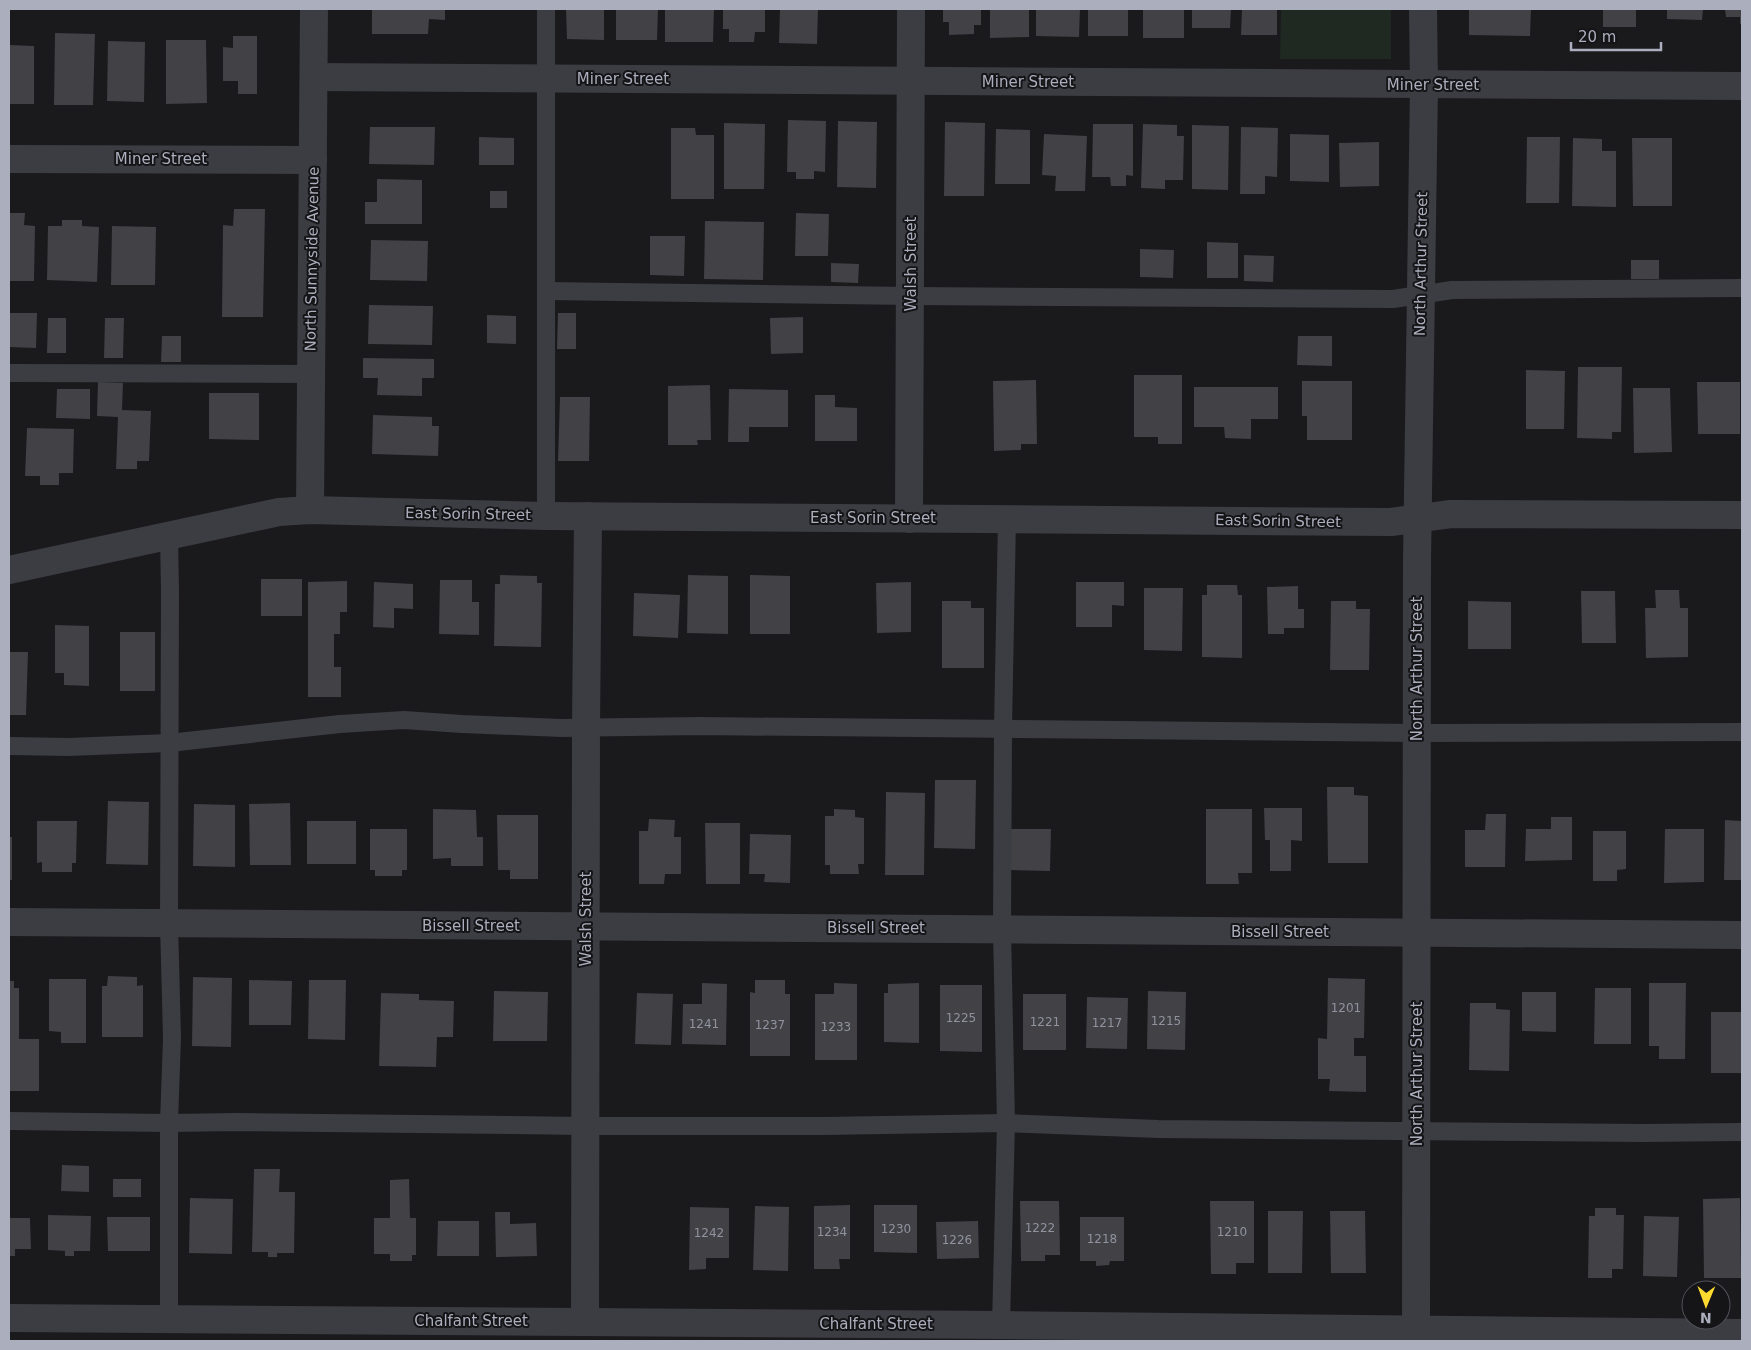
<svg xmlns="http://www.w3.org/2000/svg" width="1751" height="1350" font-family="'DejaVu Sans',sans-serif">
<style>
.green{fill:#1f2821}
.building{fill:#414146}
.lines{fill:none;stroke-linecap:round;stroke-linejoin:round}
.service{stroke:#3c3c43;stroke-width:18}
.minor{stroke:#3c3c43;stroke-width:28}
.labels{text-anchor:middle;stroke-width:4;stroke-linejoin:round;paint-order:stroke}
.number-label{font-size:12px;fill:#90939e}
.street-label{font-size:15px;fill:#abaebc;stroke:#151417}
</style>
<rect width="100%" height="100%" fill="#1a191c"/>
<path class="green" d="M1281 9H1391V59H1280Z"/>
<g class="building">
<path d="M372 9H445V20L429 19 428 34H372Z"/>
<path d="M566 9H604V40L567 39Z"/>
<path d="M616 9H658L657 40H616Z"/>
<path d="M665 9H714L713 42H665Z"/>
<path d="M723 9H765V32H755L754 42H729V29H723Z"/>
<path d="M780 9H818L817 44 779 43Z"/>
<path d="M943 9H981V25H974V34L949 35V22H943Z"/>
<path d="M990 9H1029V37L990 38Z"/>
<path d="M1036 9H1080L1079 37 1036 36Z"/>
<rect x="1088" y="9" width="40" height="27"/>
<rect x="1143" y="9" width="41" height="29"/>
<path d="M1192 9H1231L1230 28H1192Z"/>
<path d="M1242 9H1277V35H1241Z"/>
<path d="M1469 9H1531L1530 36 1469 35Z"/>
<rect x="1603" y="9" width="33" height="18"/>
<path d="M1667 9H1703L1702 20 1667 19Z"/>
<path d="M1725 9H1742V24H1740V17H1726Z"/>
<path d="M55 33 95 34 93 105H54Z"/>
<path d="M233 36H257V94H238V81H223V47L233 48Z"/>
<path d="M166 40H206L207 103 166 104Z"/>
<path d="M108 41 145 42 144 102 107 101Z"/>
<path d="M9 45 34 46V104H9Z"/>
<path d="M788 120 826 121 825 172 814 171V179H796V172H787Z"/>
<path d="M838 121 877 122 876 188 837 187Z"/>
<path d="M945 122 985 123 984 196H944Z"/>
<path d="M724 123 765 124 764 189H724Z"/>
<path d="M1093 124H1133V176L1126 175V186H1111L1110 177H1092Z"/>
<path d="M1143 124 1177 125V136H1184L1183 180H1165V189L1141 188Z"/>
<path d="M1192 125 1229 126 1228 190 1192 189Z"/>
<path d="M370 127H435L434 165 369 164Z"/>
<path d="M1241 127 1278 128 1277 177 1265 176V194H1240Z"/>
<path d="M671 128H695L696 135H714V199H671Z"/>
<path d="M996 129 1030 130V184H995Z"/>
<path d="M1044 134 1087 136 1085 191H1055L1056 176 1042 175Z"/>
<path d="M1290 134 1329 135V182L1290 181Z"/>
<path d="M479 137 514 138V165H479Z"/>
<path d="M1527 137H1560L1559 203H1526Z"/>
<path d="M1573 138 1602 139V151H1616V207L1572 206Z"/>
<path d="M1632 138H1672V206H1633Z"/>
<path d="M1379 142V186L1340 187 1339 143Z"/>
<path d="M377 179 422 180V224H365V202H377Z"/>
<rect x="490" y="191" width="17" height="17"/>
<path d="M234 209H265L263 317H222L223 225 233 226Z"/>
<path d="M9 213H25L24 225 35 226 34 281H9Z"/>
<path d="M796 213 829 214 828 256H795Z"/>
<path d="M62 220H82V226L99 227 97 282 47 280 48 226H62Z"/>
<path d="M705 221 764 222 763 280 704 279Z"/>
<path d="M112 226 156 227 155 285H111Z"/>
<path d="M650 236H685L684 276 650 275Z"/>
<path d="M371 240 428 241 427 281 370 280Z"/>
<path d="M1207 242 1238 243V278H1207Z"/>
<path d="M1140 249 1174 250 1173 278 1140 277Z"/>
<path d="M1244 255 1274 256 1273 282 1244 281Z"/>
<rect x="1631" y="260" width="28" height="19"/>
<path d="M831 263 859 264 858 283 831 282Z"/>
<path d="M369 305 433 306 432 345 368 344Z"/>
<path d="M9 313H37L36 348 9 347Z"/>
<path d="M558 313H576V349H557Z"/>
<path d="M487 315 516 316V344L487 343Z"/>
<path d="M803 317V353L771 354 770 318Z"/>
<path d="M48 318H66V353H47Z"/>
<path d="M105 318H124L123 358H104Z"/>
<path d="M162 336H181V362H161Z"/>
<path d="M1298 336H1332V366L1297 365Z"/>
<path d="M363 358 434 359V378H422V396L377 395 378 378H363Z"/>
<path d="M1578 367H1622L1621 432H1612V439L1577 438Z"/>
<path d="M1526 370 1565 371 1564 429H1526Z"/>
<path d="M1134 375H1182V444H1158V437H1134Z"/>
<path d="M1036 380 1037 444H1021V450L994 451 993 381Z"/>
<path d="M1302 381H1352V440H1307V416H1302Z"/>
<path d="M98 382 123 383 122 410 151 411 149 461H137V469H116L118 417 97 416Z"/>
<path d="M1697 382H1740V434H1698Z"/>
<path d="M710 385 711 440H697L698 445H668V386Z"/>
<path d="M1194 387H1278V419H1251V439L1225 438 1224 427H1194Z"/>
<path d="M1633 388H1670L1672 452 1634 453Z"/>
<path d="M57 389H90V419L56 418Z"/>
<path d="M729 389 788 390V427H749V442H728Z"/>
<path d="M209 393H259V440L209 439Z"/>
<path d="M815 395H835V407L857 408V441H815Z"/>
<path d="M560 397H590L589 461H558Z"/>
<path d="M373 415 432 417V426H439L438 456 372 454Z"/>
<path d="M27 428 74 429 73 473H59V485H40V476H25Z"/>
<path d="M500 575 537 576V583H542L541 647 494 646 495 584H500Z"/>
<path d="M688 575 728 576V634L687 633Z"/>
<path d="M750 575 790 576V634H750Z"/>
<rect x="261" y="579" width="41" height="37"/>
<path d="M440 580H472V602H479V635L439 634Z"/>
<path d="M347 581V612H340V634H334V667H341V697H308V582Z"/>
<path d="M374 582 413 584V609L394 608V628L373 627Z"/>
<path d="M911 582V632L877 633 876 583Z"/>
<path d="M1076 582H1124V606L1112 605V627H1076Z"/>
<path d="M1207 585H1237L1238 595H1242V658L1202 657V595H1207Z"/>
<path d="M1298 586V609H1304V628H1284V634H1268L1267 587Z"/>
<path d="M1144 588H1183L1182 651 1144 650Z"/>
<path d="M1655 590H1679L1680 608H1688V657L1646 658 1645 608H1656Z"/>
<path d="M1581 591H1615L1616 643H1582Z"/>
<path d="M634 593 680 595 678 638 633 636Z"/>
<path d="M942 601H971V608H984V668H942Z"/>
<path d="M1331 601H1356V609H1370L1369 670H1330Z"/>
<path d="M1468 601 1511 602V649H1468Z"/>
<path d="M55 625 89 626V686L64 685V673H55Z"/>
<rect x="120" y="632" width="35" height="59"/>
<path d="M9 652H28L26 715H9Z"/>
<path d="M935 780H976L975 849 934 848Z"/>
<path d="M1327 787H1354V795L1368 796V863H1328Z"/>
<path d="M886 792 925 793 924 875H885Z"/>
<path d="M108 801 149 802 148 865 106 864Z"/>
<path d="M290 803 291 865H250L249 804Z"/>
<path d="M194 804 235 805V867L193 866Z"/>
<path d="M1264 808H1302V841L1291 840V871H1270V840H1265Z"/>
<path d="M433 809 476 810 477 837H483V866H451V858L433 859Z"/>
<path d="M834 809 855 810V817L864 818V864H858L859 874H830V865H825V816H834Z"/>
<path d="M1206 809H1252V873H1238L1239 884H1206Z"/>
<path d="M1486 814H1506L1505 867H1465V830H1485Z"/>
<path d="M497 815H538V879H510V870H498Z"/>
<path d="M1551 817H1572V860L1525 861 1526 829H1551Z"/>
<path d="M649 819 675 820 674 837H681V874H665L664 884H639V831H648Z"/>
<path d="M1725 820 1742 821V880H1724Z"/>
<path d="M37 821H77L76 863H72V872H42V862L37 863Z"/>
<rect x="307" y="821" width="49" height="43"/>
<path d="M705 823H740V884H706Z"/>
<path d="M370 829H407V870H402V876H375V870H370Z"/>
<path d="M1011 829H1051L1050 871 1010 870Z"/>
<path d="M1665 829H1704V882L1664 883Z"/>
<path d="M1593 831H1626V869L1617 870V881H1593Z"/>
<path d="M750 834 791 835 790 883 764 882 765 874H749Z"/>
<rect x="9" y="837" width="3" height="43"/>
<path d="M108 976 137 977V986L143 985V1037H102V986H107Z"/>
<path d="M193 977 232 978 231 1047 192 1046Z"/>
<path d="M1328 978 1365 979 1364 1038H1354V1056H1366V1092L1329 1091 1330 1079H1318V1038L1327 1039Z"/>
<path d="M49 979H86V1043H61V1032L49 1031Z"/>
<path d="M249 980 292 981 291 1025H249Z"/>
<path d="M309 980H346L345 1040 308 1039Z"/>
<path d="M755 980H785V994H790V1056H750V992L755 993Z"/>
<path d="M9 981H14V988H19V1039H39V1091H9Z"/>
<path d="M702 983 727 984 726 1045 682 1044 683 1004H702Z"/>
<path d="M834 983 857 984V1060H815V994H834Z"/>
<path d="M919 983V1043L884 1042V993H888V984Z"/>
<path d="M1649 983H1686L1685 1059H1659V1046H1649Z"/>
<path d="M940 985H982V1052L940 1051Z"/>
<path d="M1595 988H1631V1044H1594Z"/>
<path d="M494 991 548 992 547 1041H493Z"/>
<path d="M1148 991 1186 992 1185 1050 1147 1049Z"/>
<path d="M1522 992H1556V1032L1522 1031Z"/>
<path d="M381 993 419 994V1000L454 1001 453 1037H437L436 1067 379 1066Z"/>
<path d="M637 993 673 994 671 1045 635 1044Z"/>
<rect x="1023" y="994" width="43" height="56"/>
<path d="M1087 997 1128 998 1127 1049 1086 1048Z"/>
<path d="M1470 1003H1496V1009L1510 1010 1509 1071 1469 1070Z"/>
<rect x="1711" y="1012" width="31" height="61"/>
<path d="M62 1165 89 1166V1192L61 1191Z"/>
<path d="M254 1169H280L279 1192H295L294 1253H277V1257H268V1252H252Z"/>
<rect x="113" y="1179" width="28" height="18"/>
<path d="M409 1179 410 1218H416V1255H412V1261H390V1254H374V1218H390V1180Z"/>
<path d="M190 1198 233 1199 232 1254 189 1253Z"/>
<path d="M1740 1198 1741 1278H1704L1703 1199Z"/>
<path d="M1020 1201H1059L1060 1255H1045V1261H1021Z"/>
<path d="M1210 1201H1254V1263H1236V1274H1211Z"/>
<path d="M850 1205V1259H839L840 1269H814V1206Z"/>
<path d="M874 1205H917V1253L874 1252Z"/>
<path d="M755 1206 789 1207 788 1271 753 1270Z"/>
<path d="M690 1207 729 1208V1258H706V1269L689 1270Z"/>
<path d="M1595 1208H1616V1215H1624L1623 1269H1612V1278H1588L1589 1216H1595Z"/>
<path d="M1268 1211H1303L1302 1273H1268Z"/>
<path d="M1330 1211H1365L1366 1273H1331Z"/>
<path d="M495 1212H510V1224L536 1223 537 1256 496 1257Z"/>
<path d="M48 1215 91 1216 90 1251H74V1256H65V1251L48 1250Z"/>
<path d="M1644 1216 1679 1217 1677 1277 1643 1276Z"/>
<path d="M107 1217H150V1251H108Z"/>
<path d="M1080 1217H1124V1261H1110L1109 1265 1096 1266V1261H1080Z"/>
<path d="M9 1218H30L31 1249H15V1256H9Z"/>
<path d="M438 1221H479V1256H437Z"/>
<path d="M978 1221 979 1258 937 1259 936 1222Z"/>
</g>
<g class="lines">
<g class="service">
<path d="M546 9V516"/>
<path d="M546 291 911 296 1393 299 1452 290 1742 288"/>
<path d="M9 373 310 374"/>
<path d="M169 535 170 591 169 923 172 1038 169 1123V1319"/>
<path d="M9 746 69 747 169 743 340 724 404 720 462 724 561 728 699 726 1417 733 1742 732"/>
<path d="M9 1121 169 1123 237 1122 587 1126H824L1006 1123 1158 1129 1644 1133 1742 1132"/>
<path d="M1001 1325 1006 1123 1002 929 1003 728 1007 518"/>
</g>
<g class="minor">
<path d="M314 77 1742 86"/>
<path d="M9 159 313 160"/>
<path d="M310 510 314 9"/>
<path d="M909 519 911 9"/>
<path d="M9 570 279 512 310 510 546 516 1391 522 1451 514 1742 515"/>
<path d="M9 922 1742 935"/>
<path d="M9 1318 1001 1325 1742 1333"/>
<path d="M585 1322 586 728 588 516"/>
<path d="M1416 1330 1417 561 1424 85 1423 9"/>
</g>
</g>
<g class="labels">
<g class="number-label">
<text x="1346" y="1012">1201</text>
<text x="961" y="1022">1225</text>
<text x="1166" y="1025">1215</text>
<text x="1045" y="1026">1221</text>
<text x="1107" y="1027">1217</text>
<text x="704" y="1028">1241</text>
<text x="770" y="1029">1237</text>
<text x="836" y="1031">1233</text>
<text x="1040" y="1232">1222</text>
<text x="896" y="1233">1230</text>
<text x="832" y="1236">1234</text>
<text x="1232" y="1236">1210</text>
<text x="709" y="1237">1242</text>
<text x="1102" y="1243">1218</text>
<text x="957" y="1244">1226</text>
</g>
<g class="street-label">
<text x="623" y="84">Miner Street</text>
<text x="1028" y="87">Miner Street</text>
<text x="1433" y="90">Miner Street</text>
<text x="161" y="164">Miner Street</text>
<text transform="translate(312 259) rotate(-89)" y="5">North Sunnyside Avenue</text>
<text transform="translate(911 264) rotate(-90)" y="5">Walsh Street</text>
<text transform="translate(1421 264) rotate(-89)" y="5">North Arthur Street</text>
<text transform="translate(468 514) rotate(1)" y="5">East Sorin Street</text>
<text x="873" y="523">East Sorin Street</text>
<text transform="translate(1278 521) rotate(1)" y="5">East Sorin Street</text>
<text transform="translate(1417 669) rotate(-90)" y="5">North Arthur Street</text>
<text transform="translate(586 919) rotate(-90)" y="5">Walsh Street</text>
<text x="471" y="931">Bissell Street</text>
<text x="876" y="933">Bissell Street</text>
<text x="1280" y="937">Bissell Street</text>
<text transform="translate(1417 1074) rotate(-90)" y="5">North Arthur Street</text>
<text x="471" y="1326">Chalfant Street</text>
<text x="876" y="1329">Chalfant Street</text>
</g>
</g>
<rect width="1751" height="1350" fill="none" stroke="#abaebc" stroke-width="20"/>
<g transform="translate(1706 1305) rotate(181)"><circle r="24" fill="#151417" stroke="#515259"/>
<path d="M0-4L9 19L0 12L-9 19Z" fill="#ffda2f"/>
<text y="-8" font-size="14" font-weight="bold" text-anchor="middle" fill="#abaebc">N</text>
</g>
<path d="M1571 42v8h90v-8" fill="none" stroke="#abaebc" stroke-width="2.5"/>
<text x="1578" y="42" font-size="15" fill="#abaebc" stroke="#151417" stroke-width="4" paint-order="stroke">20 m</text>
</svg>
